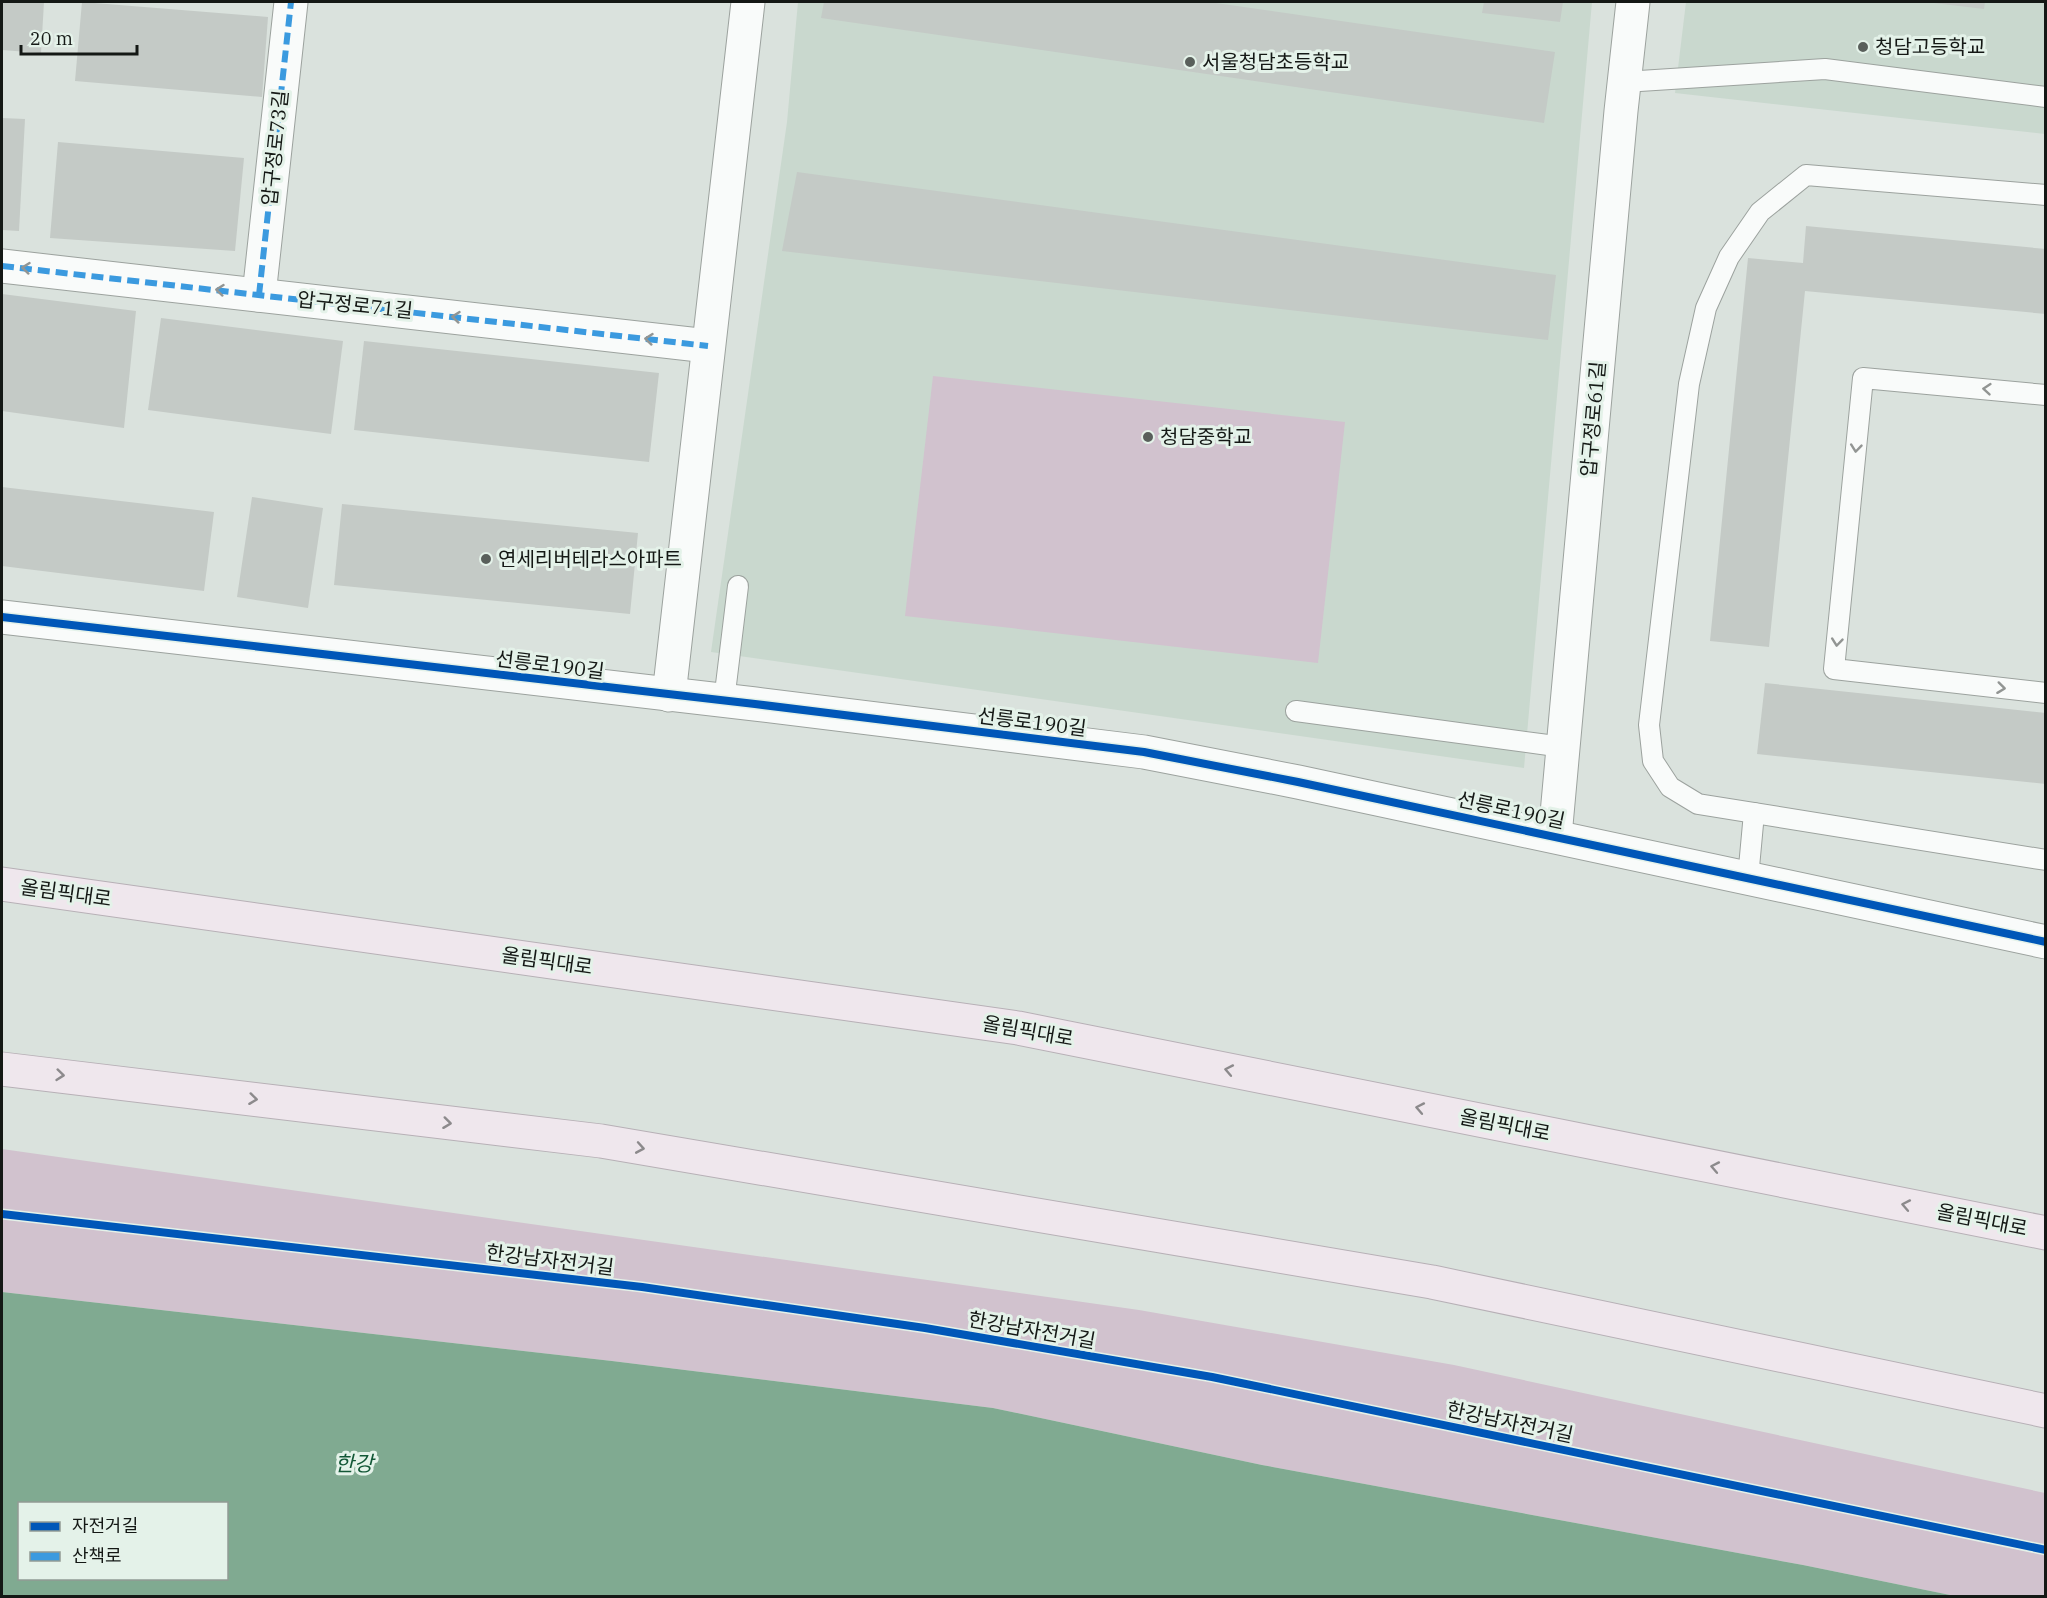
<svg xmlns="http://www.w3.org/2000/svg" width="2047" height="1598" font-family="'IBM Plex Serif','Noto Sans KR',serif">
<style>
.built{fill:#c9d8ce}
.green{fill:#d1c2ce}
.water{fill:#80aa91;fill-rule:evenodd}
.building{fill:#c4cac6}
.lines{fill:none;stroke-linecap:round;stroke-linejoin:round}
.lane-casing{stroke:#9ca29e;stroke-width:22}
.street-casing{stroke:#9ca29e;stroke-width:35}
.secondary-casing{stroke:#9ca29e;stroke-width:35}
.highway-casing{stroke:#b7b0b6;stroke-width:35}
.lane{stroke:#f9fbfa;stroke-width:20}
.street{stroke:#f9fbfa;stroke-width:33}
.secondary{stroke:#f9fbfa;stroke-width:33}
.highway{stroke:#efe7ed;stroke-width:33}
.quiet{stroke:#3b9adf;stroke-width:6;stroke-dasharray:12 6;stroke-linecap:butt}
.cycleway-casing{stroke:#e4f2e9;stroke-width:11}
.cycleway{stroke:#0057b8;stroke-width:8}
.oneway{stroke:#929593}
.oneway2{stroke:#8c8a8c}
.poi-dot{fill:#595f5b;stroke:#e4f2e9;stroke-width:2}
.labels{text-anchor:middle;stroke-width:6;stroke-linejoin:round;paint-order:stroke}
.poi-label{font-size:20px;fill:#141815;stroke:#e4f2e9;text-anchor:start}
.street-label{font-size:20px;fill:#141815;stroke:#e4f2e9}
.water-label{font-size:21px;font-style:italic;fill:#125736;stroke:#e4f2e9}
</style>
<rect width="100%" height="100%" fill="#dae2dd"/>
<g class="built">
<path d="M798 2H1592L1524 768 711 652 787 122Z"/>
<path d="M1686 2H2045V134L1675 93Z"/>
</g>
<g class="green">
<path d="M933 376 1345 422 1318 663 905 616Z"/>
<path d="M2 1149 1139 1310 1454 1365 2045 1493V1596H1955L1803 1565 1262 1465 993 1408 612 1361 2 1292Z"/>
</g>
<path class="water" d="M2 1292 612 1361 993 1408 1262 1465 1803 1565 1955 1596H2ZM20 1504H226V1578H20Z"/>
<g class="building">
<path d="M2 2H44L41 53 2 50Z"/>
<path d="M82 2 268 17 262 97 75 81Z"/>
<path d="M824 2H1209L1555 52 1544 123 821 18Z"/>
<path d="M1484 2H1563L1560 22 1482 13Z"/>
<path d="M1934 2H1985L1984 9 1934 3Z"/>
<path d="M2 118 25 119 19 231 2 230Z"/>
<path d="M58 142 244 158 235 251 50 238Z"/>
<path d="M797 172 1556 275 1548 340 782 251Z"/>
<path d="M1806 226 2046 249V314L1805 291 1769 647 1710 641 1748 258 1803 263Z"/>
<path d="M2 294 136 311 124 428 2 411Z"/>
<path d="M161 318 343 341 331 434 148 410Z"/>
<path d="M364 341 659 373 649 462 354 430Z"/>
<path d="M2 487 214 512 204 591 2 566Z"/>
<path d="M252 497 323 508 308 608 237 597Z"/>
<path d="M342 504 638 533 630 614 334 585Z"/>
<path d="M1765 683 2046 713V784L1757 754Z"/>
</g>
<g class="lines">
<defs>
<g id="lane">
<path d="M1624 82 1825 69 2046 97"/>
<path d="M2046 195 1806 175 1760 212 1729 257 1706 308 1689 384 1649 725 1653 761 1670 787 1698 804 2046 860"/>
<path d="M2046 395 1863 378 1834 669 2046 693"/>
<path d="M724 701 738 586"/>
<path d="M1296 711 1563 747"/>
<path d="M1748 878 1754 813"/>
</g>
<g id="street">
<path d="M2 266 708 346"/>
<path d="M259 295 291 2"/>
<path d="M669 695 748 2"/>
<path d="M1555 836 1621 111 1633 2"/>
</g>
<path id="secondary" d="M2 617 755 704 1144 752 1298 782 2046 942"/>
<g id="highway">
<path d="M2 884 1018 1028 2046 1233"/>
<path d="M2 1069 601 1141 1432 1282 2046 1411"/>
</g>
</defs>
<use href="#lane" class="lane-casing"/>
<use href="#street" class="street-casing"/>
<use href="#secondary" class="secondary-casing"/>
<use href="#highway" class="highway-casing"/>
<use href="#lane" class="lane"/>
<use href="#street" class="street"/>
<use href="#secondary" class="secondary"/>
<use href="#highway" class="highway"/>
<g class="quiet">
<path d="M2 266 708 346"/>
<path d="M259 295 291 2"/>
</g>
<defs>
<g id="cycleway">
<path d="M2 617 755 704 1144 752 1298 782 2046 942"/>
<path d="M2 1214 642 1287 925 1328 1212 1377 2046 1550"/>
</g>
</defs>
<use href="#cycleway" class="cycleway-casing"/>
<use href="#cycleway" class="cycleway"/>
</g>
<defs><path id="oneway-chevron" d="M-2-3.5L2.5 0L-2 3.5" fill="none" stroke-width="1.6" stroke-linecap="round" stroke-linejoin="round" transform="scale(1.5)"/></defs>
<g class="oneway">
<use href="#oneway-chevron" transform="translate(26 268) rotate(-174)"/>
<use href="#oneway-chevron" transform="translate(220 290) rotate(-174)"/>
<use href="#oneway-chevron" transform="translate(456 317) rotate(-174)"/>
<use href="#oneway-chevron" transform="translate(649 339) rotate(-174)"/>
<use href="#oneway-chevron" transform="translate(1987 389) rotate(-175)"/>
<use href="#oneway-chevron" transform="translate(1856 448) rotate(96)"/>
<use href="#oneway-chevron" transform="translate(1837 642) rotate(96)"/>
<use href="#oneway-chevron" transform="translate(2001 688) rotate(7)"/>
</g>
<g class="oneway2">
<use href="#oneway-chevron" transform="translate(1229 1070) rotate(-169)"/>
<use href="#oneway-chevron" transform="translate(60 1075) rotate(6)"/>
<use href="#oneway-chevron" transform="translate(253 1099) rotate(7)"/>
<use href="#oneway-chevron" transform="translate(1420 1108) rotate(-169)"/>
<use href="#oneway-chevron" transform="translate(447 1123) rotate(7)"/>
<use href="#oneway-chevron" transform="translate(640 1148) rotate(10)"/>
<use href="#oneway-chevron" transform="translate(1715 1167) rotate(-169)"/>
<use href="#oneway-chevron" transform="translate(1906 1205) rotate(-169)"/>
</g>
<g class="poi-dot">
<circle cx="1863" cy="47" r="6"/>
<circle cx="1190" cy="62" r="6"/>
<circle cx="1148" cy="437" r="6"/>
<circle cx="486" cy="559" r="6"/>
</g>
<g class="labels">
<g class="poi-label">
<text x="1875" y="54">청담고등학교</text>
<text x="1202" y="69">서울청담초등학교</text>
<text x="1160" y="444">청담중학교</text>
<text x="498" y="566">연세리버테라스아파트</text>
</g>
<g class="street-label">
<text transform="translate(275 148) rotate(-84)" y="7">압구정로73길</text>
<text transform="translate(355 305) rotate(6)" y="7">압구정로71길</text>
<text transform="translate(1593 419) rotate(-85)" y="7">압구정로61길</text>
<text transform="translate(550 665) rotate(7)" y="7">선릉로190길</text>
<text transform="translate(1032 722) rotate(7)" y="7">선릉로190길</text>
<text transform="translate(1511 810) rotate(12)" y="7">선릉로190길</text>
<text transform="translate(66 893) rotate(8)" y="7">올림픽대로</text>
<text transform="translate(547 961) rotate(8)" y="7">올림픽대로</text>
<text transform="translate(1028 1031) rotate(10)" y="7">올림픽대로</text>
<text transform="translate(1505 1125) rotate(11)" y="7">올림픽대로</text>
<text transform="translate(1982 1220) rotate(11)" y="7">올림픽대로</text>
<text transform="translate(550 1260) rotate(7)" y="7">한강남자전거길</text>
<text transform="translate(1032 1330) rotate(10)" y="7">한강남자전거길</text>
<text transform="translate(1510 1422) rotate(12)" y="7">한강남자전거길</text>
</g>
<g class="water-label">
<text x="354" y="1471">한강</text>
</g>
</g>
<rect width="2047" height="1598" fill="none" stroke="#141815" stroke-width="6"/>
<rect x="18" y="1502" width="210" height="78" fill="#e4f2e9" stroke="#919b94" stroke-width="1.5"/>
<rect x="30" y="1522" width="30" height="9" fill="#0057b8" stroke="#919b94" stroke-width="1.5"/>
<text x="72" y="1532" font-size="18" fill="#141815">자전거길</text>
<rect x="30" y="1552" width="30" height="9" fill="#3b9adf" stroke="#919b94" stroke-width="1.5"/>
<text x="72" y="1562" font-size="18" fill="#141815">산책로</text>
<path d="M21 45v9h116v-9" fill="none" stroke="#141815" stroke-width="3"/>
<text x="30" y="45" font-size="18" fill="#141815" stroke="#e4f2e9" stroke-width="4.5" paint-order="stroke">20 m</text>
</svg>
